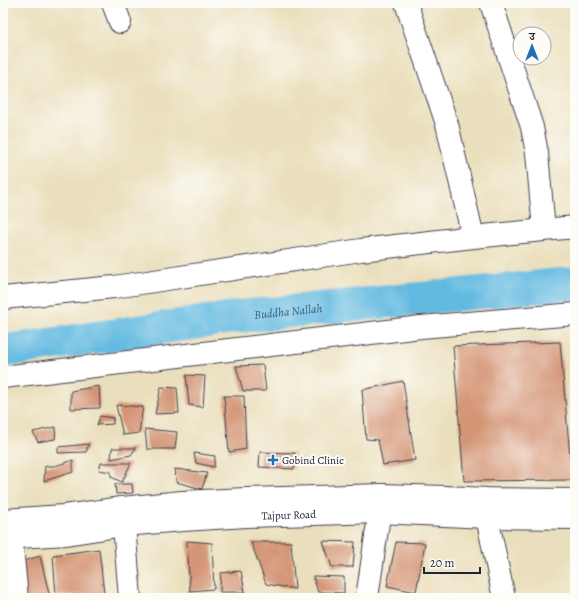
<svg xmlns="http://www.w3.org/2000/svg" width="578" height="601" font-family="Alegreya,'Noto Serif Devanagari',serif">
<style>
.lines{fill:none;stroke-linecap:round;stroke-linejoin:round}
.river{stroke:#64bae1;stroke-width:33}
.building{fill:#d49677}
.minor-casing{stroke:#403e4e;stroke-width:24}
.major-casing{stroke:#403e4e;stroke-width:24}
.minor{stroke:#fff;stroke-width:22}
.major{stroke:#fff;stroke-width:22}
.poi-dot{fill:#1f6fb2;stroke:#fdfcf7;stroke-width:1.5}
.labels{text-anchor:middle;stroke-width:4;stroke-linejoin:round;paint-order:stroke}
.poi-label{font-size:11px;fill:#22223b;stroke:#fdfcf7;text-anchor:start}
.street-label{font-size:11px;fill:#22223b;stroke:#fdfcf7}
.water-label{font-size:12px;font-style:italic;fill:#3c5f7d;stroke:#fdfcf7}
</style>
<rect width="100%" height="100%" fill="#fdfcf7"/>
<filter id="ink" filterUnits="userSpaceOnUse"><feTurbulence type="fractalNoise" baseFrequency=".025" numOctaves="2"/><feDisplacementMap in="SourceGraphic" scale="8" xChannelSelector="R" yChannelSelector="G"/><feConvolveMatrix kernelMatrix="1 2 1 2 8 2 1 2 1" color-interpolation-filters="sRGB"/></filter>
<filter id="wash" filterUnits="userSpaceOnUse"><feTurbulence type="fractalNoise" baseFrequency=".012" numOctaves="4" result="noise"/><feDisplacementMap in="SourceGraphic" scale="16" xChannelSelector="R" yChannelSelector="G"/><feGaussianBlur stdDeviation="0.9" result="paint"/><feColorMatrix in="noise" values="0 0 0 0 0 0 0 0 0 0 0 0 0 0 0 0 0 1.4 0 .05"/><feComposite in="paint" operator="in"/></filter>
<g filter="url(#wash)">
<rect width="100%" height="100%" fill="#eadfbc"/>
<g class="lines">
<path class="river" id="s1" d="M3 351 244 316 575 283"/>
</g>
<g id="blocks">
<g class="building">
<path d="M560 342 572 480 464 481 453 346Z"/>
<path d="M263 365 266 391H243L236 366Z"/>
<path d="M186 375 205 376 203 407 189 405Z"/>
<path d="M403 381 415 460 383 465 378 440 366 439 362 390Z"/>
<path d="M99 386 100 408 71 409V391Z"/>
<path d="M161 387 177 388 179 413 155 414Z"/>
<path d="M224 396H244L246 449 229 452Z"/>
<path d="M116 405 143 407 139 433 123 435Z"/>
<path d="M100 416 113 418V424L97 425Z"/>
<path d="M56 427 55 439 38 442 33 432Z"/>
<path d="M145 429 177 432 175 449H147Z"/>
<path d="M89 444 86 452 58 453V447Z"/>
<path d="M112 448H136L131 455 111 459Z"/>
<path d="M260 452 295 453 294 469 259 467Z"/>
<path d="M194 453 215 456 214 467 196 463Z"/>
<path d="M73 460V472L44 481 45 466H55Z"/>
<path d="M101 463H131L122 482 111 477V472L99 470Z"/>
<path d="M175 469 207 473 202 489 176 482Z"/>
<path d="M115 484H132L133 493 116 494Z"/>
<path d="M187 541 212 543 214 589 190 591Z"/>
<path d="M323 541 355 542 353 567H332Z"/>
<path d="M251 542H291L295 589 266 584Z"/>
<path d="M396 542 425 543 416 592 387 586Z"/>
<path d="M99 549 104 593 56 596 53 555Z"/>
<path d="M40 556 50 598H24L20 562Z"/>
<path d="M241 571 245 592H220L221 573Z"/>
<path d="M313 576 344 577V593L318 592Z"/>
</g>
</g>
</g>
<g filter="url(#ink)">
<use href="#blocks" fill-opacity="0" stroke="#403e4e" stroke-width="1"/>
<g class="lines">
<defs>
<g id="minor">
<path d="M113 3 120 22"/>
<path d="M406 3 447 124 473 237"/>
<path d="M491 3 532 127 537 153 544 230"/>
<path d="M3 298 114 287 361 250 473 237 575 227"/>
<path d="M3 377 421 327 575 314"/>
<path d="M487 517 504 598"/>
<path d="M124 525 130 598"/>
<path d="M11 537 17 598"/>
<path d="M367 598 382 495"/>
</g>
<g id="major">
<path d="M3 520 64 516 122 508 182 502 246 499 382 495 445 497 488 499 575 500"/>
<path id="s2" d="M3 538 66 534 124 525 183 520 247 516 379 512 444 515 487 517 575 518"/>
</g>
</defs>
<use href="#minor" class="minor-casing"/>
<use href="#major" class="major-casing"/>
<use href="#minor" class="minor"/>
<use href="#major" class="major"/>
</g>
</g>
<path class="poi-dot" d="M271 454h4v4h4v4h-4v4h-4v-4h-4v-4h4z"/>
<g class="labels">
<g class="poi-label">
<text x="282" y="464">Gobind Clinic</text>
</g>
<g class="street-label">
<text dy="4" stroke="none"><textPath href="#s2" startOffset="287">Tajpur Road</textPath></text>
</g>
<g class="water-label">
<text dy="4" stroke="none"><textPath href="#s1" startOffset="288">Buddha Nallah</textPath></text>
</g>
</g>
<rect width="578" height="601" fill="none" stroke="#fdfcf7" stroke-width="16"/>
<g transform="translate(532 46)"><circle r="19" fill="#fdfcf7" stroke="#a5a5ac"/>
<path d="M0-3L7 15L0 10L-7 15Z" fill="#1f6fb2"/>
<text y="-6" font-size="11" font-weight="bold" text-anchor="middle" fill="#22223b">उ</text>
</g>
<path d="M424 567v6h56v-6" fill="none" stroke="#22223b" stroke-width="2"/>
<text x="430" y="567" font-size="12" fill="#22223b" stroke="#fdfcf7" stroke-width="3" paint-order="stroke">20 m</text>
</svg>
